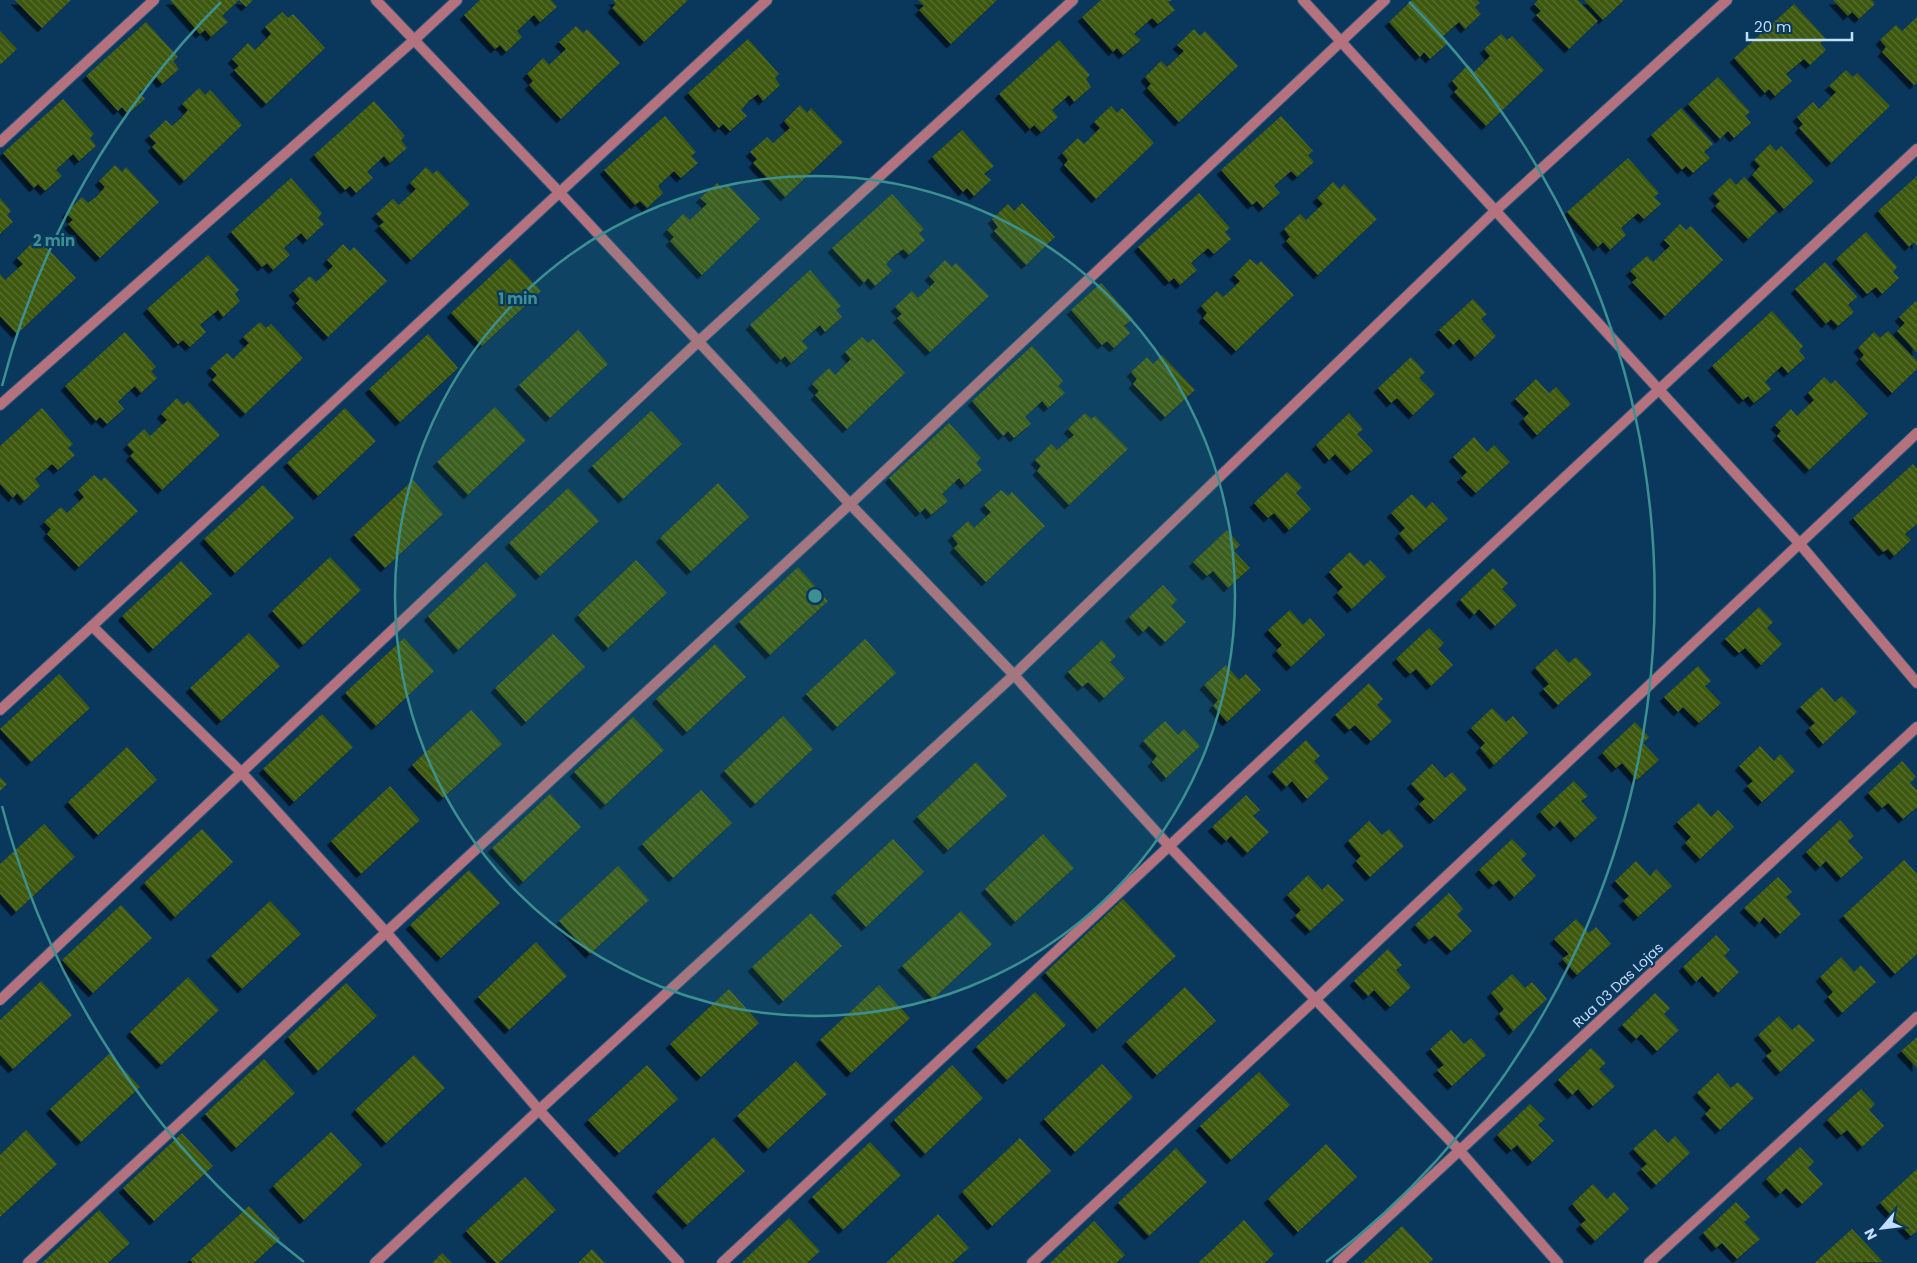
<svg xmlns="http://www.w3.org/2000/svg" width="1917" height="1263" font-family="Poppins,sans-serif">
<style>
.building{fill:url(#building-back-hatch);filter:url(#shadow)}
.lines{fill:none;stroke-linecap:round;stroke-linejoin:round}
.minor-casing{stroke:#2b5679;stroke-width:12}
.minor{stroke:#b3727e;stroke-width:10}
.ring{fill:none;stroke:#3c9091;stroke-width:2.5}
.labels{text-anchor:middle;stroke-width:4.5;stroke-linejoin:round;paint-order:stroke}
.street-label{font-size:14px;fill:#c1defb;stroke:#0a385d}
.centre{fill:#3c9091;stroke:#0a385d;stroke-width:2.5}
.ring-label{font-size:15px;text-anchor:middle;font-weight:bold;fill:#3c9091;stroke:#0a385d;stroke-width:4.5;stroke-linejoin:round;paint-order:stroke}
</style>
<defs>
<pattern id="building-back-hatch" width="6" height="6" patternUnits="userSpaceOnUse" patternTransform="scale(1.25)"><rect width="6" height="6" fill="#3d5810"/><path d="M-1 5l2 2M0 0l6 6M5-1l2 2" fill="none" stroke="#577034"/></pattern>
<filter id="shadow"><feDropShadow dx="-4.5" dy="4.5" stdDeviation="0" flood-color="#0009"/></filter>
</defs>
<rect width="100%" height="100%" fill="#0a385d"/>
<g class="building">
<path d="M15 0H71L42 28Z"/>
<path d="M170 0H253L246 7 239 0 222 16 228 22 211 37 205 30 200 34Z"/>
<path d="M480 0H551L557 7 540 22 534 15 517 31 522 37 506 52 500 45 495 49 464 15Z"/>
<path d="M613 0H688L644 42 612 8 616 4Z"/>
<path d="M918 0H997L951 44 919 10 924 6Z"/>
<path d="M1101 0H1172L1168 2 1175 10 1158 24 1152 18 1134 34 1141 40 1123 55 1117 48 1113 52 1082 17Z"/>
<path d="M1412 0H1477L1480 3 1475 7 1481 14 1465 29 1459 22 1441 38 1447 44 1430 59 1424 52 1420 57 1389 22Z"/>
<path d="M1538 0H1578L1598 21 1569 49 1536 15 1541 11 1534 4Z"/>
<path d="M1584 0H1624L1603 20Z"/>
<path d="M1833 0H1872L1875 4 1859 19 1852 12 1848 16Z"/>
<path d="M1794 4 1826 39 1820 43 1826 50 1810 65 1804 59 1786 74 1792 81 1775 96 1769 89 1765 93 1734 58Z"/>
<path d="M282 12 288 18 293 14 325 48 266 104 234 70 239 66 232 59 248 43 255 50 271 34 265 27Z"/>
<path d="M1917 17V83L1914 85 1882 52 1886 47 1880 40 1896 25 1902 31Z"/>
<path d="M146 22 178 57 173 61 179 69 162 84 156 77 139 93 145 99 128 114 122 107 118 111 86 76Z"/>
<path d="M576 26 583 33 587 29 620 63 561 119 529 85 533 81 527 74 543 58 549 65 566 49 559 42Z"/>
<path d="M1194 29 1200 36 1205 31 1238 66 1179 122 1147 88 1151 84 1145 77 1161 61 1167 67 1184 51 1177 45Z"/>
<path d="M0 31 17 49 0 65Z"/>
<path d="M1501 34 1507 40 1512 36 1544 70 1486 126 1454 92 1458 88 1452 81 1468 65 1474 72 1490 56 1484 49Z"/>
<path d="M748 39 779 74 775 78 780 85 763 101 758 94 749 101 741 110 747 116 730 131 723 124 719 128 688 93Z"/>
<path d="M1059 40 1090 75 1086 79 1091 87 1074 102 1069 95 1052 110 1058 117 1041 132 1034 125 1030 129 999 94Z"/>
<path d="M1846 70 1853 77 1857 73 1890 106 1831 163 1799 128 1803 124 1797 117 1813 102 1819 109 1836 92 1829 86Z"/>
<path d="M1718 77 1750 112 1745 116 1751 123 1734 138 1728 131 1720 139 1688 104Z"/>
<path d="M199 88 205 95 210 90 242 125 184 181 152 147 156 143 149 136 166 120 172 126 180 119 188 110 182 104Z"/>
<path d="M63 99 94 134 90 138 96 146 79 161 73 154 56 170 62 176 45 191 38 184 34 188 3 153Z"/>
<path d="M374 101 405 136 401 140 407 148 390 163 384 156 367 172 373 178 356 193 350 186 345 190 314 155Z"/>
<path d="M800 105 807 113 811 108 843 142 785 197 753 163 757 159 750 152 767 137 773 143 790 128 784 121Z"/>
<path d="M1111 106 1117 113 1122 108 1154 143 1096 199 1064 165 1068 160 1062 153 1078 138 1084 144 1100 128 1094 122Z"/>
<path d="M1681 108 1713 144 1704 152 1710 158 1693 173 1686 166 1682 170 1651 135Z"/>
<path d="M665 116 696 152 691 156 698 163 681 178 674 171 658 186 663 193 647 208 640 201 635 205 604 170Z"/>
<path d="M1281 116 1313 151 1308 155 1314 162 1297 177 1291 171 1274 186 1280 193 1263 208 1257 201 1252 205 1221 170Z"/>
<path d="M962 130 994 166 984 174 991 180 974 196 967 188 963 192 932 157Z"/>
<path d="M1770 144 1776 151 1781 146 1814 181 1784 209 1752 175 1760 166 1754 160Z"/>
<path d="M1628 158 1659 193 1654 197 1661 204 1644 219 1638 213 1621 228 1626 235 1610 250 1603 242 1598 247 1567 212Z"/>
<path d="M115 165 122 172 126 167 159 202 100 258 68 224 73 220 66 213 82 197 88 203 97 196 105 187 99 181Z"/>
<path d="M426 167 433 174 437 170 470 204 411 260 379 226 384 222 376 214 393 199 399 205 416 189 410 183Z"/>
<path d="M1917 176V246L1914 242 1909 247 1878 211Z"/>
<path d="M1744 177 1777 211 1748 239 1715 206 1720 201 1713 194 1730 178 1736 185Z"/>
<path d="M291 178 322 213 318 218 324 224 307 240 301 233 284 248 290 255 273 270 267 263 262 267 231 232Z"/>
<path d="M1333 182 1340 189 1344 184 1377 219 1318 275 1286 241 1290 237 1284 229 1300 214 1306 220 1323 204 1317 198Z"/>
<path d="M717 183 723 189 728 185 760 219 702 275 670 241 674 237 667 230 683 214 690 220 707 204 700 198Z"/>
<path d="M1199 193 1230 228 1225 232 1231 239 1214 254 1208 248 1191 263 1197 270 1180 285 1174 278 1169 282 1138 247Z"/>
<path d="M892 194 924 229 919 233 925 240 909 255 903 249 894 256 886 264 892 271 875 286 868 278 864 283 832 248Z"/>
<path d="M0 198 11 211 7 215 13 222 0 234Z"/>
<path d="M1022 203 1055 237 1026 265 994 231 998 227 992 219 1008 204 1014 211Z"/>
<path d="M1680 224 1686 230 1691 226 1723 260 1665 316 1632 282 1637 278 1630 271 1647 256 1653 262 1670 246 1664 240Z"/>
<path d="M1866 232 1897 267 1893 272 1899 278 1882 294 1876 287 1867 294 1836 259Z"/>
<path d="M33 242 39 249 44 245 76 278 17 334 0 316V274L5 280 23 264 17 258Z"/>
<path d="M343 244 350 251 354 247 387 281 328 337 296 303 300 299 293 291 310 276 316 282 325 274 333 266 327 260Z"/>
<path d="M208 255 239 290 235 294 240 301 223 317 218 310 200 325 206 332 190 347 183 340 178 344 147 309Z"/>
<path d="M510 258 541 291 482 346 451 313Z"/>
<path d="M1250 259 1257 265 1261 261 1294 295 1236 351 1203 318 1207 313 1201 306 1217 291 1223 297 1232 289 1240 281 1234 275Z"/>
<path d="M945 260 952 267 956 263 989 296 930 352 897 318 902 314 895 307 912 291 918 298 935 282 929 276Z"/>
<path d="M1825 262 1857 297 1848 305 1854 312 1838 326 1831 319 1826 324 1795 289Z"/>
<path d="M810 270 841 306 836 310 842 317 825 332 820 325 802 341 808 348 791 363 785 356 781 360 750 325Z"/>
<path d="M1101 283 1133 319 1124 326 1130 333 1114 348 1107 341 1102 345 1071 310Z"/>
<path d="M1473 299 1487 314 1481 319 1496 336 1475 357 1459 339 1453 345 1439 330Z"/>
<path d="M1916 301 1917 303V353L1897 331 1905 323 1899 317Z"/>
<path d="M1772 311 1803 346 1799 351 1805 358 1788 373 1782 366 1773 374 1765 382 1771 389 1754 403 1748 396 1743 400 1712 366Z"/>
<path d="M260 322 266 328 271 324 303 358 245 414 212 380 217 375 210 368 227 353 233 359 249 343 243 337Z"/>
<path d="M578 330 608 364 550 418 519 385Z"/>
<path d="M1888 331 1917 361V369L1892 393 1860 359 1864 355 1858 348 1874 332 1880 338Z"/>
<path d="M125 332 156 367 151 371 157 378 141 393 135 386 126 394 118 402 124 409 107 424 100 417 96 421 65 386Z"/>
<path d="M428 334 458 368 400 422 369 389Z"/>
<path d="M862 337 868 343 873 339 905 373 847 429 815 395 819 391 812 384 829 368 835 375 851 359 845 352Z"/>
<path d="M1032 346 1063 381 1058 386 1065 393 1048 408 1042 401 1025 417 1031 424 1014 438 1008 431 1003 436 972 401Z"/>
<path d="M1162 355 1195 390 1165 417 1133 384 1137 379 1131 372 1147 357 1153 364Z"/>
<path d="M1411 357 1425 372 1419 378 1435 394 1413 415 1397 398 1391 403 1378 388Z"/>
<path d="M1824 377 1831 384 1835 380 1868 414 1809 470 1777 436 1781 431 1775 425 1791 409 1797 416 1814 400 1808 393Z"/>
<path d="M1536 379 1549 393 1556 387 1571 404 1537 435 1523 419 1529 413 1515 399Z"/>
<path d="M177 398 183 405 188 401 220 435 162 490 130 456 134 452 127 445 144 429 150 436 167 420 161 414Z"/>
<path d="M495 407 526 440 468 495 437 462Z"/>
<path d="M42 408 73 444 68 448 75 455 58 470 52 464 35 479 40 486 24 501 17 493 13 498 0 484V446Z"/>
<path d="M345 408 376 441 318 496 287 463Z"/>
<path d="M651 411 682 444 623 499 592 466Z"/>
<path d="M1085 413 1091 419 1095 416 1128 449 1069 505 1037 471 1041 466 1035 460 1051 444 1057 450 1074 435 1068 429Z"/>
<path d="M1349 413 1363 429 1357 434 1373 451 1351 471 1335 454 1329 460 1316 445Z"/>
<path d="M949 423 981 458 976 463 982 470 965 485 959 478 942 494 948 501 931 515 925 508 920 513 889 478Z"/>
<path d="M1474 437 1487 452 1494 445 1510 462 1476 493 1461 478 1467 472 1453 457Z"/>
<path d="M1913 464 1917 469V524L1905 534 1911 540 1894 556 1888 549 1883 552 1853 518Z"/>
<path d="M1287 472 1302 487 1296 493 1311 509 1289 530 1274 513 1268 518 1254 503Z"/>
<path d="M94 475 101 481 105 477 138 511 79 567 47 534 51 529 44 522 61 507 67 513 84 497 78 490Z"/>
<path d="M413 480 443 514 385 568 354 535Z"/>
<path d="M718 483 749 517 691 571 660 538Z"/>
<path d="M263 485 294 518 235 573 204 539Z"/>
<path d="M568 488 599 521 540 576 509 543Z"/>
<path d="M1001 490 1008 496 1012 492 1045 526 986 582 954 548 958 544 952 536 968 521 974 528 991 512 984 505Z"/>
<path d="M1412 494 1426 508 1432 502 1448 519 1413 550 1399 534 1405 528 1391 513Z"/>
<path d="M1227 530 1240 545 1234 551 1250 568 1228 588 1213 571 1207 576 1193 562Z"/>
<path d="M1350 552 1364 566 1370 560 1386 577 1352 609 1337 593 1343 587 1329 572Z"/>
<path d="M330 557 361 590 303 645 272 611Z"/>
<path d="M636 560 667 593 608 648 578 615Z"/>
<path d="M181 561 212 594 153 649 122 616Z"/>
<path d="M486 562 517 595 458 650 428 616Z"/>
<path d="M798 567 828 601 770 655 739 622Z"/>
<path d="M1493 568 1508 583 1502 589 1517 605 1495 626 1479 609 1474 615 1460 600Z"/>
<path d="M1163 585 1177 600 1171 606 1186 622 1165 642 1149 626 1143 632 1129 617Z"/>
<path d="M1759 607 1773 622 1767 628 1782 644 1761 665 1745 648 1739 653 1725 639Z"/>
<path d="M1290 610 1303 625 1310 618 1325 635 1291 667 1276 651 1282 645 1268 630Z"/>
<path d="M1429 628 1444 643 1438 649 1453 665 1431 686 1416 669 1410 674 1396 659Z"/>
<path d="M249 633 280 666 221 721 190 688Z"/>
<path d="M553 634 585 667 526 722 495 688Z"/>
<path d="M404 638 434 671 376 726 345 693Z"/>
<path d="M865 639 896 673 837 727 806 694Z"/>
<path d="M1102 640 1116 656 1110 662 1125 678 1104 698 1088 682 1082 687 1068 672Z"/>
<path d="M715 644 746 677 687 732 656 699Z"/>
<path d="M1556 649 1569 663 1576 657 1592 674 1558 705 1543 689 1549 684 1535 668Z"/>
<path d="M1226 665 1239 680 1246 674 1261 690 1227 722 1213 706 1218 700 1204 685Z"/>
<path d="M1698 666 1711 681 1705 686 1721 703 1699 723 1683 707 1678 712 1664 697Z"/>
<path d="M59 674 90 708 31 762 0 729Z"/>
<path d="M1369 683 1383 699 1377 705 1392 721 1371 741 1355 725 1349 730 1335 715Z"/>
<path d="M1822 687 1835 702 1842 696 1857 712 1823 744 1809 728 1815 723 1800 707Z"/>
<path d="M1492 708 1506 722 1513 716 1528 733 1494 765 1480 748 1485 743 1471 728Z"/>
<path d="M471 710 502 744 443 798 412 765Z"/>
<path d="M322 714 353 747 294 802 263 769Z"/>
<path d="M783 716 813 749 755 804 724 771Z"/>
<path d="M633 717 664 750 605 805 574 772Z"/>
<path d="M1165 721 1178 735 1184 729 1200 746 1166 778 1152 762 1157 756 1143 741Z"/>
<path d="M1635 722 1649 737 1643 743 1659 760 1637 780 1622 763 1616 768 1602 753Z"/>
<path d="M1306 740 1320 756 1314 761 1329 778 1307 799 1292 781 1286 787 1272 772Z"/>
<path d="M1760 746 1774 761 1780 754 1795 771 1762 802 1747 786 1753 781 1739 766Z"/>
<path d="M127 747 157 780 98 835 68 802Z"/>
<path d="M1902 761 1916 777 1910 783 1917 790V807L1903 819 1888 803 1882 808 1868 793Z"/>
<path d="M976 762 1007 796 948 850 917 817Z"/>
<path d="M1432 764 1445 778 1452 772 1467 789 1434 820 1419 804 1425 799 1411 784Z"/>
<path d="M0 777 7 784 0 791Z"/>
<path d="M1574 781 1588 796 1581 801 1597 818 1575 838 1560 821 1554 827 1540 812Z"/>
<path d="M390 786 420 820 361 874 331 841Z"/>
<path d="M701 790 732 823 673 878 642 844Z"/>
<path d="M550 794 581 827 523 882 492 848Z"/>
<path d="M1246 795 1260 810 1253 816 1269 832 1247 853 1231 836 1226 841 1212 827Z"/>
<path d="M1699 803 1711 817 1718 810 1734 827 1700 859 1685 843 1691 837 1677 822Z"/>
<path d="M1840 820 1854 836 1848 841 1863 858 1841 878 1826 861 1820 867 1806 852Z"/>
<path d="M1369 821 1382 835 1389 829 1404 846 1370 877 1356 861 1361 856 1348 841Z"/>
<path d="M44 824 75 857 16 912 0 894V864Z"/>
<path d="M202 829 233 862 175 917 144 883Z"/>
<path d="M1043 834 1074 868 1015 922 985 889Z"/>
<path d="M893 839 924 872 866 927 835 893Z"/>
<path d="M1512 839 1527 854 1521 860 1536 876 1514 897 1499 880 1493 885 1479 870Z"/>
<path d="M1904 860 1917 874V954L1895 974 1843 916Z"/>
<path d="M1636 861 1650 876 1656 869 1672 886 1638 917 1623 901 1629 896 1615 881Z"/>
<path d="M618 866 649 900 590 954 559 921Z"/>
<path d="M469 870 500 903 441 958 410 925Z"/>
<path d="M1308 875 1322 890 1328 884 1344 900 1310 931 1295 916 1301 910 1287 895Z"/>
<path d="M1778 877 1792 892 1786 897 1801 914 1780 934 1764 917 1759 923 1744 908Z"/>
<path d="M1449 893 1463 909 1457 915 1472 931 1451 951 1435 935 1429 940 1415 925Z"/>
<path d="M1123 899 1176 956 1097 1029 1045 973Z"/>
<path d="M270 901 301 934 242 989 211 956Z"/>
<path d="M121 905 152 938 93 993 62 960Z"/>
<path d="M961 911 992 944 933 999 902 966Z"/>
<path d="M811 913 842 946 783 1001 752 967Z"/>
<path d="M1576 919 1589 933 1596 927 1611 944 1577 975 1562 959 1569 954 1554 939Z"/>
<path d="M1716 935 1730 950 1724 956 1739 972 1718 993 1702 976 1696 982 1683 967Z"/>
<path d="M536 942 567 976 509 1030 478 997Z"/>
<path d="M1388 949 1402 965 1396 970 1411 987 1390 1007 1374 990 1368 996 1354 981Z"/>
<path d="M1841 957 1854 972 1861 965 1876 982 1842 1013 1828 997 1833 992 1820 977Z"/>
<path d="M1512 974 1525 988 1532 982 1547 999 1513 1031 1499 1014 1504 1009 1491 993Z"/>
<path d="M188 977 219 1010 161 1065 130 1032Z"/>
<path d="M41 981 72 1015 13 1069 0 1055V1020Z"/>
<path d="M346 983 377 1016 318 1071 288 1037Z"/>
<path d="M879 985 910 1018 851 1073 820 1040Z"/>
<path d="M1185 987 1216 1021 1157 1075 1126 1042Z"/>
<path d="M729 989 759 1023 701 1077 670 1044Z"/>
<path d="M1035 992 1066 1025 1007 1080 976 1047Z"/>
<path d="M1655 993 1670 1008 1664 1014 1679 1030 1657 1051 1641 1034 1636 1039 1622 1025Z"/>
<path d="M1779 1016 1792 1030 1799 1024 1815 1040 1780 1072 1766 1056 1772 1051 1758 1035Z"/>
<path d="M1451 1030 1464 1044 1471 1038 1486 1055 1452 1086 1437 1070 1444 1065 1430 1049Z"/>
<path d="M1917 1037V1068L1901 1051Z"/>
<path d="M1591 1048 1606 1063 1599 1069 1615 1086 1593 1106 1578 1089 1572 1095 1558 1080Z"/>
<path d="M109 1054 140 1087 81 1142 50 1109Z"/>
<path d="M414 1055 445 1088 386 1143 355 1110Z"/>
<path d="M264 1059 295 1093 236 1148 205 1114Z"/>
<path d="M796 1061 827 1094 768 1149 737 1116Z"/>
<path d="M1102 1064 1133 1097 1075 1152 1044 1119Z"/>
<path d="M647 1065 678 1099 619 1153 588 1120Z"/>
<path d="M952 1065 983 1098 925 1154 894 1120Z"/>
<path d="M1259 1072 1290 1105 1231 1160 1200 1126Z"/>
<path d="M1718 1073 1731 1088 1738 1082 1754 1098 1720 1130 1705 1114 1711 1108 1697 1093Z"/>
<path d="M1861 1089 1875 1104 1869 1110 1884 1126 1862 1147 1847 1130 1841 1135 1827 1120Z"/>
<path d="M1530 1104 1545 1119 1538 1125 1554 1141 1532 1162 1517 1145 1511 1150 1497 1135Z"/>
<path d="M1655 1129 1668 1143 1675 1136 1690 1153 1656 1185 1641 1169 1647 1164 1633 1149Z"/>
<path d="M26 1130 57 1164 0 1217V1155Z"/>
<path d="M331 1132 362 1165 304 1220 273 1186Z"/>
<path d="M182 1133 213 1166 154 1221 123 1188Z"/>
<path d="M714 1137 745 1171 687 1225 656 1192Z"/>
<path d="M1020 1138 1051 1171 992 1226 962 1192Z"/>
<path d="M870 1142 901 1175 843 1230 812 1197Z"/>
<path d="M1326 1144 1357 1177 1298 1232 1268 1199Z"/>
<path d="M1800 1147 1814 1162 1808 1168 1823 1184 1802 1204 1786 1188 1780 1194 1766 1179Z"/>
<path d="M1176 1148 1207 1182 1149 1236 1118 1203Z"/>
<path d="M1917 1169V1231L1911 1236 1880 1203Z"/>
<path d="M525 1177 556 1210 499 1263H496L466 1231Z"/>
<path d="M1593 1184 1607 1199 1614 1192 1629 1209 1595 1241 1580 1225 1586 1220 1572 1204Z"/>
<path d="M1736 1202 1750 1217 1744 1222 1760 1239 1737 1259 1722 1243 1716 1248 1703 1233Z"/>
<path d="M249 1206 280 1239 254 1263H193L190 1260Z"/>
<path d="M99 1210 130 1243 108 1263H42Z"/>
<path d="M938 1214 969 1248 952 1263H886Z"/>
<path d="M789 1218 820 1251 807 1263H741Z"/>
<path d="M1244 1220 1274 1254 1265 1263H1198Z"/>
<path d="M1094 1221 1125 1255 1116 1263H1050Z"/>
<path d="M1402 1226 1433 1259 1429 1263H1362Z"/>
<path d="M1852 1229 1883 1262 1815 1263 1822 1256Z"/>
<path d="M592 1249 605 1263H578Z"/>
<path d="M442 1253 452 1263H432Z"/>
</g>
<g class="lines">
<defs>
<g id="minor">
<path d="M376 0 559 192 850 504 1014 675 1169 846 1460 1151 1558 1263"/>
<path d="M1303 0 1799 543 1917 683"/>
<path d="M0 142 154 0"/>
<path d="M0 405 413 41 457 0"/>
<path d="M92 626 242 773 386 932 539 1110 679 1263"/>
<path d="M0 710 92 626 767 0"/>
<path d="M0 1000 699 341 1073 0"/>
<path d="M28 1263 850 504 1385 0"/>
<path d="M375 1263 539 1110 1014 675 1495 211 1727 0"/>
<path d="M722 1263 1917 149"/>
<path d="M1032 1263 1316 999 1917 433"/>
<path d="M1338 1263 1917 727"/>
<path d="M1649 1263 1917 1017"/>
</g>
</defs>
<use href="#minor" class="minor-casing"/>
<use href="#minor" class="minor"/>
</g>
<circle cx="815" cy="596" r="420" fill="#3c9091" fill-opacity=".12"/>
<g class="ring">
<circle cx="815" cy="596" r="420"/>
<path d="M304 1262A840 840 0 0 1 2 806M2 386A840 840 0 0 1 221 2M1409 2A840 840 0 0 1 1326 1262"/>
</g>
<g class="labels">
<g class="street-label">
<text transform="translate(1618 985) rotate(-43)" y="5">Rua 03 Das Lojas</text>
</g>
</g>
<circle cx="815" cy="596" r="8" class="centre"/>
<g class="ring-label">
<text x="54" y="246">2 min</text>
<text x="518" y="304">1 min</text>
</g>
<g transform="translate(1882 1228) rotate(242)" stroke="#0a385d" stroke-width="4" paint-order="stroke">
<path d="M0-4L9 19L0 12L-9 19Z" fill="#c1defb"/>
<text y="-8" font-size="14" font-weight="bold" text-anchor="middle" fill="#c1defb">N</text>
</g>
<path d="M1747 32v8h105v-8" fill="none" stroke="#c1defb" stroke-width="2.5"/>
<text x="1754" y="32" font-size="15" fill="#c1defb" stroke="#0a385d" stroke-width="4" paint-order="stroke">20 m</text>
</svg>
